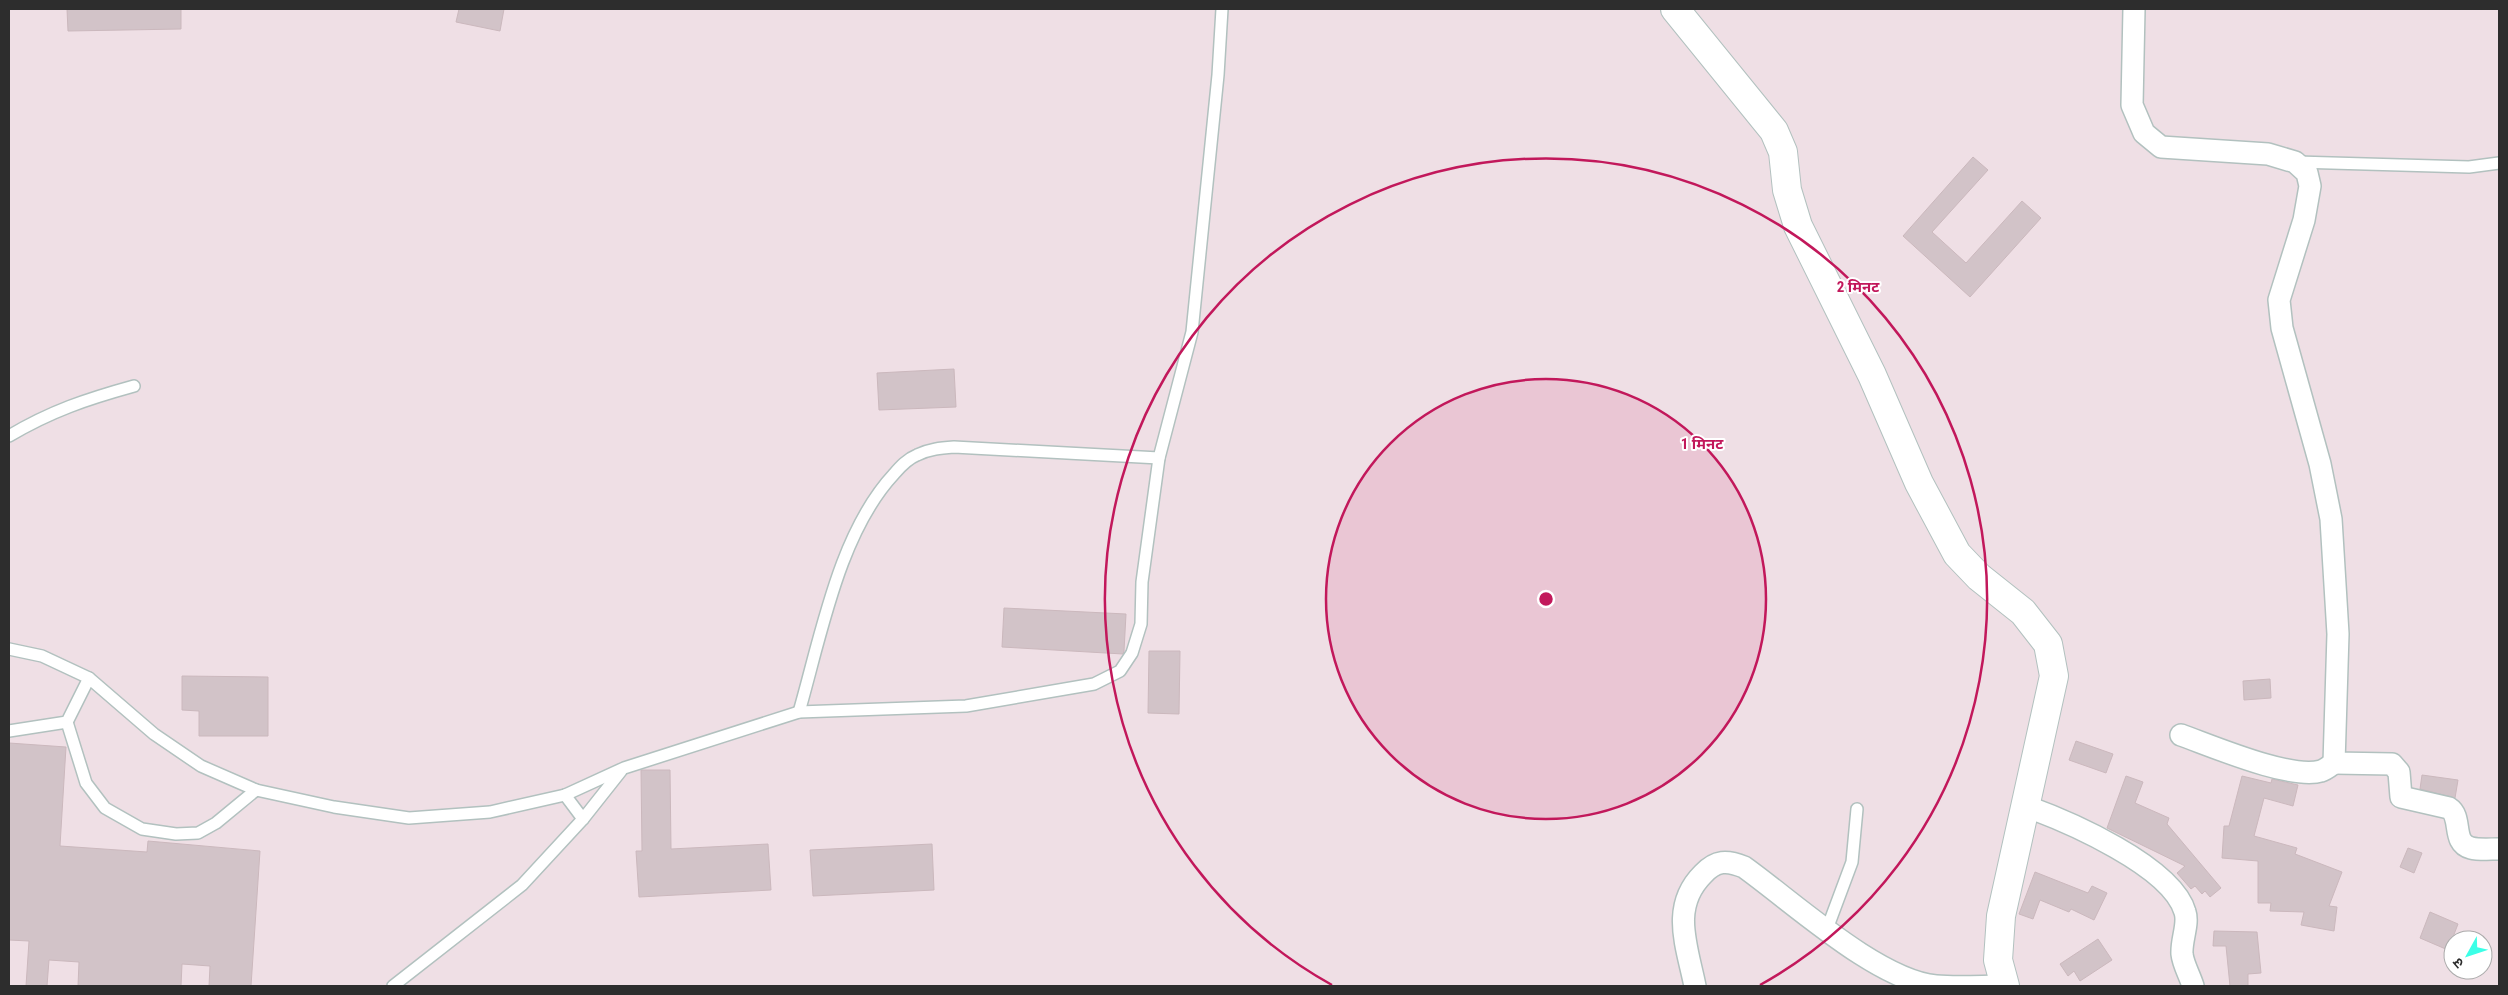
<svg xmlns="http://www.w3.org/2000/svg" width="2508" height="995" font-family="'Roboto Condensed','Noto Sans Devanagari',sans-serif">
<style>
.building{fill:#d2c3c8;stroke:#cbb8bd}
.lines{fill:none;stroke-linecap:round;stroke-linejoin:round}
.service-casing{stroke:#b2c1bf;stroke-width:14}
.minor-casing{stroke:#b2c1bf;stroke-width:24}
.tertiary-casing{stroke:#b2c1bf;stroke-width:30}
.service{stroke:#fff;stroke-width:11}
.minor{stroke:#fff;stroke-width:21}
.tertiary{stroke:#fff;stroke-width:28}
.ring{fill:none;stroke:#c2185b;stroke-width:2.5}
.centre{fill:#c2185b;stroke:#fff;stroke-width:2.5}
.ring-label{font-size:15px;text-anchor:middle;font-weight:bold;fill:#c2185b;stroke:#fff;stroke-width:4;stroke-linejoin:round;paint-order:stroke}
</style>
<rect width="100%" height="100%" fill="#efdfe5"/>
<g class="building">
<path d="M67 9H181V29L68 31Z"/>
<path d="M459 9H504L500 31 456 22Z"/>
<path d="M1973 157 1988 170 1932 232 1966 263 2022 201 2041 218 1970 297 1903 236Z"/>
<path d="M954 369 956 407 879 410 877 373Z"/>
<path d="M1004 608 1126 614 1124 651 1123 654 1002 647Z"/>
<path d="M1149 651H1180L1179 714 1148 713Z"/>
<path d="M182 676 268 677V736H199V711L182 710Z"/>
<path d="M2270 679 2271 698 2244 700 2243 681Z"/>
<path d="M2076 741 2113 754 2106 773 2069 760Z"/>
<path d="M9 743 66 747 60 846 147 852 148 841 260 851 251 986H209L210 966 182 964 181 986H78L79 962 49 960 47 986H26L29 941 9 940Z"/>
<path d="M641 770H670L671 849 768 844 771 890 639 897 636 851H642Z"/>
<path d="M2422 775 2458 780 2455 798 2420 789Z"/>
<path d="M2126 776 2143 782 2135 803 2169 818 2167 824 2221 888 2210 897 2205 891 2202 894 2195 886 2191 889 2177 873 2185 866 2107 828Z"/>
<path d="M2242 776 2271 783 2272 779 2298 785 2293 806 2264 798 2254 836 2297 848 2295 854 2342 872 2329 906 2337 907 2334 931 2301 925 2304 912 2270 911 2271 903H2258V861L2222 858 2224 826H2229Z"/>
<path d="M932 844 934 890 813 896 810 850Z"/>
<path d="M2408 848 2422 853 2414 873 2400 867Z"/>
<path d="M2035 872 2088 893 2092 886 2107 893 2094 920 2071 909 2069 912 2040 900 2033 919 2019 914Z"/>
<path d="M2430 912 2458 924 2448 950 2420 938Z"/>
<path d="M2214 931 2257 932 2261 973 2248 974V986H2230L2226 946H2213Z"/>
<path d="M2098 939 2112 960 2080 981 2074 971 2068 976 2060 964Z"/>
</g>
<g class="lines">
<defs>
<g id="service">
<path d="M2297 162 2469 167 2499 163"/>
<path d="M9 436C51 411 87 399 134 386"/>
<path d="M9 649 42 656 89 678"/>
<path d="M799 712C821 636 839 533 894 474 900 467 907 459 917 455 929 449 941 448 954 447L1159 458"/>
<path d="M67 722 86 783 105 808 142 829 176 834 198 833 216 823 256 790"/>
<path d="M9 731 67 722 89 678 154 734 201 766 256 790 334 807 409 818 490 812 565 795 624 768 799 712 966 706 1094 684 1120 671 1132 653 1141 624 1142 582 1159 458 1192 332 1218 75 1222 9"/>
<path d="M565 795 583 819"/>
<path d="M1827 929 1852 862 1857 809"/>
<path d="M393 986 522 885 583 819 621 771"/>
</g>
<g id="minor">
<path d="M2134 9 2132 105 2144 133 2161 147 2268 154 2295 162 2307 173 2310 186 2304 220 2279 300 2282 328 2320 464 2331 519 2338 634 2334 763 2392 764 2399 772 2401 797 2449 808C2463 817 2451 843 2471 848 2479 850 2490 849 2499 849"/>
<path d="M2181 735C2212 746 2291 780 2321 771 2325 770 2330 766 2334 763"/>
<path d="M2025 806C2067 821 2172 866 2185 912 2189 924 2181 940 2182 954 2183 964 2190 976 2193 986"/>
<path d="M1695 986C1687 946 1670 907 1703 874 1716 860 1727 860 1744 867 1793 902 1877 980 1936 986 1959 988 1983 986 2005 986"/>
</g>
<path id="tertiary" d="M1675 9 1774 131 1783 152 1787 190 1798 226 1872 375 1919 483 1957 554 1979 577 2023 612 2048 644 2054 676 2001 916 1998 960 2005 986"/>
</defs>
<use href="#service" class="service-casing"/>
<use href="#minor" class="minor-casing"/>
<use href="#tertiary" class="tertiary-casing"/>
<use href="#service" class="service"/>
<use href="#minor" class="minor"/>
<use href="#tertiary" class="tertiary"/>
</g>
<circle cx="1546" cy="599" r="220" fill="#c2185b" fill-opacity=".12"/>
<g class="ring">
<circle cx="1546" cy="599" r="220"/>
<path d="M1332 985A441 441 0 1 1 1760 985"/>
</g>
<circle cx="1546" cy="599" r="8" class="centre"/>
<g class="ring-label">
<text x="1858" y="292">2 मिनट</text>
<text x="1702" y="449">1 मिनट</text>
</g>
<rect width="2508" height="995" fill="none" stroke="#2d2d2d" stroke-width="20"/>
<g transform="translate(2468 955) rotate(230)"><circle r="24" fill="#ffffff" stroke="#ababab"/>
<path d="M0-4L9 19L0 12L-9 19Z" fill="#3cffe7"/>
<text y="-8" font-size="14" font-weight="bold" text-anchor="middle" fill="#2d2d2d">उ</text>
</g>
</svg>
